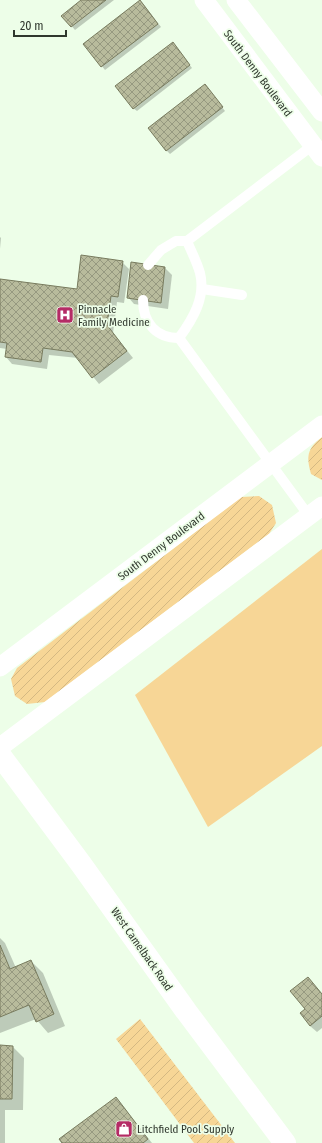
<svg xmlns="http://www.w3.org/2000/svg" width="322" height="1143" font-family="'Fira Sans Condensed',sans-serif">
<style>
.grass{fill:#f7d696}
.garden{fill:url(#garden-furrows)}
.shadow{fill:#0003}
.building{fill:url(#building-cross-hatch);stroke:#787b5e}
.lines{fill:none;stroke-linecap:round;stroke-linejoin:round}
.lane{stroke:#fff;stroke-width:10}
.street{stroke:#fff;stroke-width:19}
.primary{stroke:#fff;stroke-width:22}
.labels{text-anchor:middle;stroke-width:3.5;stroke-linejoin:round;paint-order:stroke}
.street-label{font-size:11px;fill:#30382e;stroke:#edfee8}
.poi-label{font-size:11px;fill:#30382e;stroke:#edfee8;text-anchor:start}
</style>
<defs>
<pattern id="garden-furrows" width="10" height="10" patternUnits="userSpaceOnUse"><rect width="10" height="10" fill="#f7d696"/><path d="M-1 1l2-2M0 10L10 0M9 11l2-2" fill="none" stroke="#d4b882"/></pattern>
<pattern id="building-cross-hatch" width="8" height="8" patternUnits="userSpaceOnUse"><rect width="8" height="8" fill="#b8bb9c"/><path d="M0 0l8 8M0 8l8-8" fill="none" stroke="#969980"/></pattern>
</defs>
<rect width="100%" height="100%" fill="#edfee8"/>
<path class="grass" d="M322 549V746L208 827 135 695Z"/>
<g class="garden">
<path d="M322 437V480L311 474C306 456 307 449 322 437Z"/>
<path d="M259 496 272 505 276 523 269 534 45 702 27 704 15 696 11 679 17 668 241 497Z"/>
<path d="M140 1019 235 1143H194L116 1039Z"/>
</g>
<g class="shadow">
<path d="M83 0H114L75 30 63 16Z"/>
<path d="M144 5 161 27 105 70 85 44Z"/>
<path d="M176 47 192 68 137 111 133 108Z"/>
<path d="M208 89 225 111 170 154 166 150Z"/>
<path d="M0 237 1 238 0 249Z"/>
<path d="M122 262 129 269 124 303 117 302 113 333 133 358 99 384 78 358 49 355 47 369 12 364 6 357 7 349 0 348V280L78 290Z"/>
<path d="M132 264 165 268 172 275 168 309 134 304 128 297Z"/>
<path d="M0 938 5 943 16 968 31 961 43 973 65 1026 48 1033 36 1019 0 1033Z"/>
<path d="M308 978 322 994V1028L317 1032 310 1026 306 1009Z"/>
<path d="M0 1046 13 1047 24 1058 23 1110H5V1143H0Z"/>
<path d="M116 1098 152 1143H64Z"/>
</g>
<g class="building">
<path d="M81 0H106L71 27 61 16Z"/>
<path d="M140 0 158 24 101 67 83 44Z"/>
<path d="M173 42 190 65 133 109 115 86Z"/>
<path d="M205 84 223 107 166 151 148 128Z"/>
<path d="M81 255 123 261 118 297 111 296 107 325 127 351 92 378 72 352 43 348 41 362 5 357 7 343 0 342V279L77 289Z"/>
<path d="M131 262 165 267 161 303 127 298Z"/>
<path d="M0 945 10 969 31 960 54 1014 36 1022 29 1005 0 1017Z"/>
<path d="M308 977 322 994V1016L310 1026 300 1013 305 1009 290 991Z"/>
<path d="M0 1045 13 1046 12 1099H0Z"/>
<path d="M116 1097 148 1139 143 1143H62L59 1139Z"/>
</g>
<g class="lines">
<g class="lane">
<path d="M187 241 313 145"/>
<path d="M202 289 242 295"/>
<path d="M143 300C143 323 156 338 179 338 193 319 206 297 200 273 197 262 191 251 187 241H176L161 250 148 265"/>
<path d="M179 338 309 516"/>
</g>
<g class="street">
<path d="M204 0 322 157"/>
<path d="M236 0 322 112"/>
<path d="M0 667 322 425"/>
<path d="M0 747 322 506"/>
</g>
<path class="primary" d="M0 755 81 864 186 1011 285 1143"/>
</g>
<defs>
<symbol id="hospital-square" viewBox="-11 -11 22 22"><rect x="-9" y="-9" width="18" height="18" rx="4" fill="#b52b66" stroke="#edfee8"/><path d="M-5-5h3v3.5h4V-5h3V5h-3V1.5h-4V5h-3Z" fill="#fff"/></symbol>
<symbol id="shop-square" viewBox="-11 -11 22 22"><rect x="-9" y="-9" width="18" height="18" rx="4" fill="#b52b66" stroke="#edfee8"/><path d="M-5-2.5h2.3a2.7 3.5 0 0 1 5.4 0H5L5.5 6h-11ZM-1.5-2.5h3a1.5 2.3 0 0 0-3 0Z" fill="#fff"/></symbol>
</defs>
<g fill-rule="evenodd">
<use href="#hospital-square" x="55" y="305" width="20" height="20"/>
<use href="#shop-square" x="114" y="1119" width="20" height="20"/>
</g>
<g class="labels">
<g class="street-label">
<text transform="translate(258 73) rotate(53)" y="4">South Denny Boulevard</text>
<text transform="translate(161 546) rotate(-37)" y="4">South Denny Boulevard</text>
<text transform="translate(142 949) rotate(55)" y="4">West Camelback Road</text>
</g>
<g class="poi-label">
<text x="78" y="313">Pinnacle<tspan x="78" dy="13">Family Medicine</tspan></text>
<text x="137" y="1133">Litchfield Pool Supply</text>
</g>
</g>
<path d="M14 30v6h52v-6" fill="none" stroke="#30382e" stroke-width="2"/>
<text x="20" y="30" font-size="12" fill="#30382e" stroke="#edfee8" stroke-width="3" paint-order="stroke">20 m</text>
</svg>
